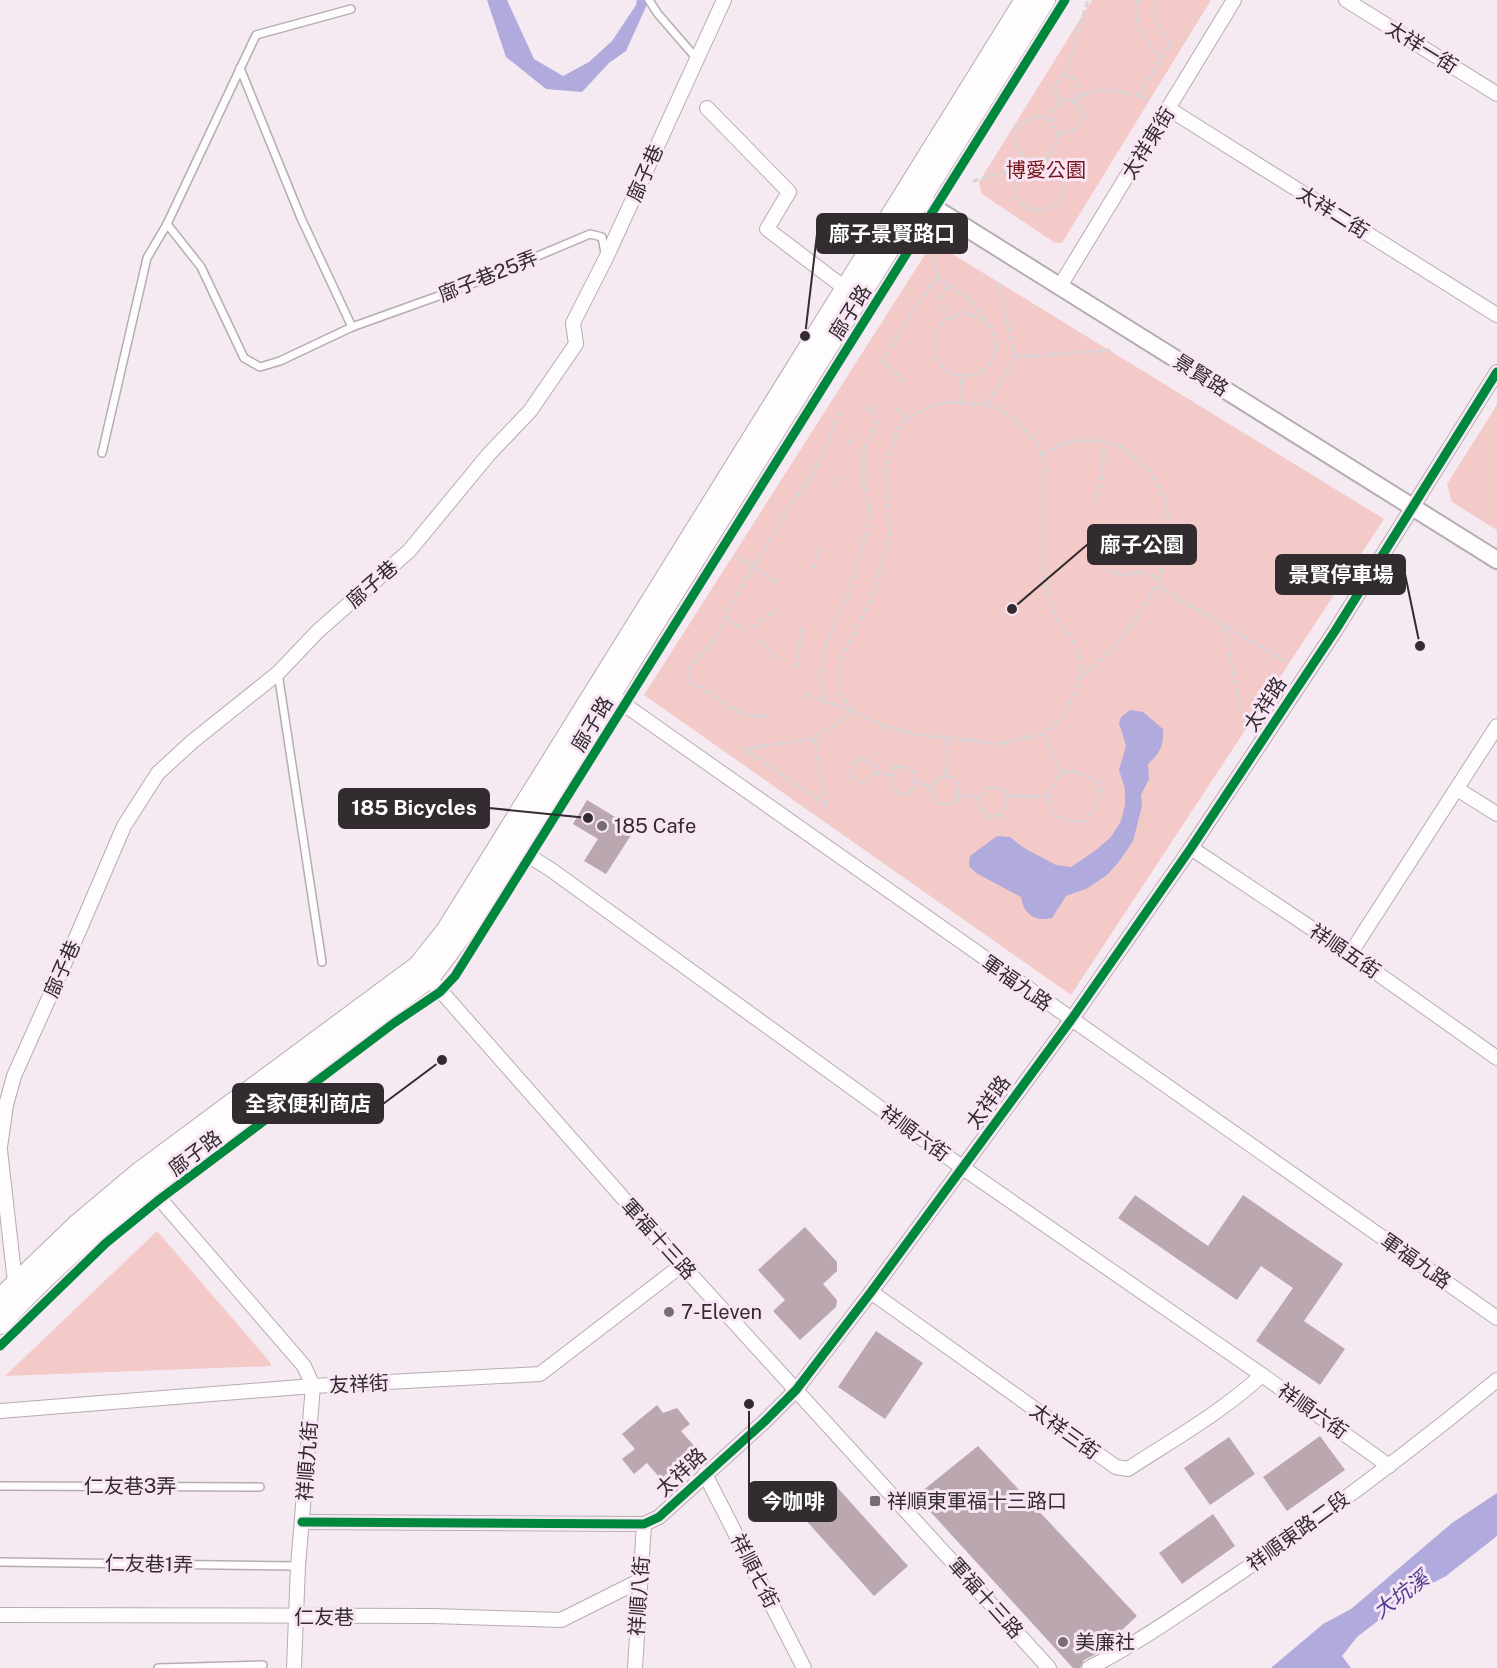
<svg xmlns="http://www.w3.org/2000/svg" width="1497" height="1668" font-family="'Public Sans','Noto Sans TC',sans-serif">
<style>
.green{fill:#f4cac9}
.water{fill:#b0aadd}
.building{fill:#bba7b0}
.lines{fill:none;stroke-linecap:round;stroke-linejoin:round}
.service-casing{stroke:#b5acb2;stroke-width:10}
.minor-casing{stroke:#b5acb2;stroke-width:16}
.tertiary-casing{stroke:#b5acb2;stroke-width:20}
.secondary-casing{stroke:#b5acb2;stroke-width:22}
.path{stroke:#d7d5d7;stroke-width:3;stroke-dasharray:6 3;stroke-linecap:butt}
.service{stroke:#fefcfd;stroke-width:7}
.minor{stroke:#fefcfd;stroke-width:14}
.tertiary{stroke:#fefcfd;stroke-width:16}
.secondary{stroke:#fefcfd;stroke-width:20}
.cycleway-casing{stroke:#f9e6f4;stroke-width:13}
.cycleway{stroke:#00873e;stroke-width:9}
.poi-dot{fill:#766e74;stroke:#f9e6f4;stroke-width:2}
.labels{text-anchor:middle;stroke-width:6;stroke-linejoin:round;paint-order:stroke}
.street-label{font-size:20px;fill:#322b30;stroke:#f9e6f4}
.park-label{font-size:20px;fill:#781719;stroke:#f9e6f4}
.poi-label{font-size:20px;fill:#322b30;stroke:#f9e6f4;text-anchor:start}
.water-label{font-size:21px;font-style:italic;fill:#4a3e90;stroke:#f9e6f4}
.leader{fill:none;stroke:#322b30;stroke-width:2}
.callout-dot{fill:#322b30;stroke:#f9e6f4;stroke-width:2}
.callout{fill:#322b30;stroke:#322b30;stroke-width:2}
.callout-label{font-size:21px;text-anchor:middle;font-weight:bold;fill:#fff}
</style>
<rect width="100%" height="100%" fill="#f5eaf2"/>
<g class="green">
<path d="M1092 0H1211L1062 243H1055L982 194 979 182Z"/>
<path d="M933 242 1384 519 1071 995 644 695Z"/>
<path d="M1497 405V530L1452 502 1447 484Z"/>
<path d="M157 1231 270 1362 271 1366 5 1376Z"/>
</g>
<g class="water">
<path d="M487 0H507L534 59 563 76 589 62 612 41 636 5 637 0H649L626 51 609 63 582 92 546 89 506 57Z"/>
<path d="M1130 710 1143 712 1163 729C1164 746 1160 753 1148 764L1149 779 1141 795 1142 806 1133 841 1118 863 1107 875 1088 888 1066 896 1052 918C1035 922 1024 915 1021 897L976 873 969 866 970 856 997 836 1010 837 1024 848 1056 865 1071 867 1096 850 1111 837 1121 821 1125 805V789L1119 770 1126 746 1119 723 1121 717Z"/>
<path d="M1497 1493V1536L1446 1576 1414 1593 1357 1637 1342 1656 1351 1668H1271L1323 1624 1351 1609 1452 1523Z"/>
</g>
<g class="building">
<path d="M587 800 635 829 606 874 584 861 598 839 573 824Z"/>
<path d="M1135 1195 1208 1246 1243 1195 1343 1264 1304 1321 1345 1349 1320 1385 1256 1341 1293 1288 1261 1266 1237 1300 1118 1218Z"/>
<path d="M805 1227 837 1262V1271L823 1284 837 1300 836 1307 800 1340 773 1311 785 1300 758 1270Z"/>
<path d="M876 1331 923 1363 885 1419 838 1387Z"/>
<path d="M657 1405 663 1413 677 1408 690 1424 681 1431 696 1448 661 1479 647 1463 634 1474 622 1459 635 1449 622 1434Z"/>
<path d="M1320 1436 1345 1470 1287 1511 1263 1477Z"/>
<path d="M1229 1437 1255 1474 1210 1505 1184 1468Z"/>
<path d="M978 1446 1137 1616 1096 1654 1084 1660 1080 1668H1073L916 1496Z"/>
<path d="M836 1486 908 1566 874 1596 802 1516Z"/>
<path d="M1213 1514 1235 1546 1182 1584 1159 1553Z"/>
</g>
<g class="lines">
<defs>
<g id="service">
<path d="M649 0 658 14 697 59"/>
<path d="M240 68 301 218 352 327"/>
<path d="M167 224 256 35 351 9"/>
<path d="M102 453 147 258 167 224 201 267 244 358 260 367 280 361 352 327 469 285 590 234 602 237 605 253"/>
<path d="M278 673 322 962"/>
<path d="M0 1486 260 1487"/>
<path d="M0 1562 298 1566"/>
<path d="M158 1668 263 1665"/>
</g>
<g id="minor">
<path d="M1346 0 1497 94"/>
<path d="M707 108 789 192 767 229 846 289"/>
<path d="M1169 109 1497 315"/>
<path d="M1060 286 1234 0"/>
<path d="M605 691 1497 1318"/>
<path d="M1457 789 1497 814"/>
<path d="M511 845 550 869 963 1168 1262 1375 1389 1466"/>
<path d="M1191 848 1350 954 1497 1058"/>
<path d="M1350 954 1497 726"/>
<path d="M425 973 682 1265 1049 1668"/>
<path d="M0 1147 6 1105 14 1076 79 931 124 826 158 773 193 741 278 673 318 631 409 551 489 454 530 411 576 344 573 323 606 258 724 0"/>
<path d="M0 1150 16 1291"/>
<path d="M146 1181 160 1199 304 1366 313 1386 298 1566 294 1668"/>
<path d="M871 1292 1116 1467 1128 1469C1174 1439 1222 1412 1262 1375"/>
<path d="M0 1411 313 1386 540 1374 682 1265"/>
<path d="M705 1474 804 1668"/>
<path d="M302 1522 644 1524 659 1517 764 1422 796 1390 871 1292 1071 1020 1191 848 1335 631 1497 372"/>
<path d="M0 1615 433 1616 561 1620 639 1581"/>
<path d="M635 1668 644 1524"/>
<path d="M1089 1668C1138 1643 1182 1612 1228 1581 1321 1518 1411 1451 1497 1380"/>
</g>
<path id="tertiary" d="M909 192 1497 560"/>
<g id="secondary">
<path d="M0 1299 77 1225 140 1172 418 966 446 931 1025 0"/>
<path d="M0 1324C45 1274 98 1229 150 1186L429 978C510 875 572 756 641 645 776 430 910 215 1045 0"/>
</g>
</defs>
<use href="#service" class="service-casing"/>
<use href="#minor" class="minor-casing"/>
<use href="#tertiary" class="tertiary-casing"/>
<use href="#secondary" class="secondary-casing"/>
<g class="path">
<path d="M1138 0C1131 22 1147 43 1161 58"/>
<path d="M1065 76 1088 0"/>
<path d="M1137 96 1171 44C1160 29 1153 19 1157 0"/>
<path d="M1061 101C1053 92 1054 83 1063 76 1077 74 1079 86 1079 97"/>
<path d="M1075 101C1095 83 1123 91 1147 99"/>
<path d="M1051 122V112L1061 101 1070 100 1080 105C1090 125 1076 133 1057 133"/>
<path d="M1030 160C1024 155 1017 151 1015 142 1010 125 1031 113 1046 118L1057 131C1059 142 1053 151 1044 158"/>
<path d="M973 181 1014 169 1018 171C1001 204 1043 229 1065 192 1066 162 1038 145 1018 171"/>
<path d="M932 256 938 278C952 288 981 303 984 321"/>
<path d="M939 299 949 285"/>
<path d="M942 308 947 316 946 320"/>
<circle cx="965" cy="345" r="31"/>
<path d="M1016 357 1110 350"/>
<path d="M899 382 902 379 882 360 932 283 938 278"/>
<path d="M960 403 962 375"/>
<path d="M986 405 1001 409 1019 424 1036 442 1045 464 1044 581 1055 616 1074 642 1082 665 1077 689 1063 716 1044 734 999 744 920 735 884 726 854 712 840 694 841 658 869 603 890 537 885 470 898 428 910 417 928 407 947 402 986 405 1016 357 997 281"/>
<path d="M897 408 907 420"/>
<path d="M865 411 871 406"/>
<path d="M848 446 851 435"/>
<path d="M1041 455 1060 445 1081 440 1099 441 1120 446 1148 469 1166 500 1170 541 1157 586 1133 623 1110 652 1081 677"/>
<path d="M836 490 838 478"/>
<path d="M1094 506 1102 477 1104 443"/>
<path d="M734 555 777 582"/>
<path d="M813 569 820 547"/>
<path d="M1107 571 1123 575 1137 572 1152 575 1159 579"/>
<path d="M1157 586 1289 663"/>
<path d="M726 619 745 629"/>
<path d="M1224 626 1245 730"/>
<path d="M753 628 768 615 777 611"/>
<path d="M760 640 773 654 774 659"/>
<path d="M797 667 802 627"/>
<path d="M806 695 853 711"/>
<path d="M824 700 820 679 826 642 848 595 870 521 869 500 863 481 864 448 873 433 876 422 874 413 869 407"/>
<path d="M768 716C762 716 754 716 748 715 728 711 711 689 689 682L688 670 720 632 734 599 794 500 814 473 839 415H841"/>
<path d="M1044 734 1061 773C1051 786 1047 797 1052 813 1064 820 1072 823 1086 821 1095 808 1103 797 1098 781L1075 771 1061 773"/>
<path d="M814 738 826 805"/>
<path d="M864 759 876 767V773L864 784 859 782 851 777 850 769 855 760Z"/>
<path d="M895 766 912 769 916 775 912 789 907 794 898 793 892 787V775Z"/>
<path d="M876 773 892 775"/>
<path d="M946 775 932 783C931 798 936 808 954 803 959 793 959 788 954 778L946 775 948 739"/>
<path d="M915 783 932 786"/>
<path d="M993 788H1002C1008 799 1007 804 1001 814L991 817 981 809 980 798 985 789Z"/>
<path d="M958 795 980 798"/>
<path d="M1007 796 1050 797"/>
<path d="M827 806 745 749 814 738 854 712"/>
</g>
<use href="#service" class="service"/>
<use href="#minor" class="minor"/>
<use href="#tertiary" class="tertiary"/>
<use href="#secondary" class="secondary"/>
<defs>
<g id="cycleway">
<path d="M0 1346 106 1243 160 1199 394 1023 440 992 455 976 1065 0"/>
<path d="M302 1522 644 1524 659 1517 764 1422 796 1390 871 1292 1071 1020 1191 848 1335 631 1497 372"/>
</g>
</defs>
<use href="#cycleway" class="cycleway-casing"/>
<use href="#cycleway" class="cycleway"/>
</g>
<g class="poi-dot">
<circle cx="602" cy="826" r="6"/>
<circle cx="669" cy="1312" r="6"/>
<rect x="869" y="1495" width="12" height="12" rx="3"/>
<circle cx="1063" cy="1642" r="6"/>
</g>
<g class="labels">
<g class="street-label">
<text transform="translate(1422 47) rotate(32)" y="7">太祥一街</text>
<text transform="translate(1148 143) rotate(-58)" y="7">太祥東街</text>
<text transform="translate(645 173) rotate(-66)" y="7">廍子巷</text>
<text transform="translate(1333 212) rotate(32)" y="7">太祥二街</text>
<text transform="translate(488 276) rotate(-22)" y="7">廍子巷25弄</text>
<text transform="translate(850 312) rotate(-58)" y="7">廍子路</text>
<text transform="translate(1201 375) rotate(32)" y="7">景賢路</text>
<text transform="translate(372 584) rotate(-41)" y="7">廍子巷</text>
<text transform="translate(1265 704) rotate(-57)" y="7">太祥路</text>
<text transform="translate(592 724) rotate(-59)" y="7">廍子路</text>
<text transform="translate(1345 951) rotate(34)" y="7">祥順五街</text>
<text transform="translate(62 969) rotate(-66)" y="7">廍子巷</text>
<text transform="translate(1017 983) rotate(35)" y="7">軍福九路</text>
<text transform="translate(988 1102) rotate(-54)" y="7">太祥路</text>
<text transform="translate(915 1133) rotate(36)" y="7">祥順六街</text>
<text transform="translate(195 1153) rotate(-37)" y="7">廍子路</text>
<text transform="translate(659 1239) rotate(48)" y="7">軍福十三路</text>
<text transform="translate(1416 1261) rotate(35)" y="7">軍福九路</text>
<text transform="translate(359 1384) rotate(-3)" y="7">友祥街</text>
<text transform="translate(1313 1411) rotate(35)" y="7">祥順六街</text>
<text transform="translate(1065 1431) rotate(36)" y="7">太祥三街</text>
<text transform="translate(307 1461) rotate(-86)" y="7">祥順九街</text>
<text transform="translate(681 1472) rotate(-43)" y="7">太祥路</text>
<text x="130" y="1493">仁友巷3弄</text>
<text transform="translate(1298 1531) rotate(-36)" y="7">祥順東路二段</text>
<text transform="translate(149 1564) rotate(1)" y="7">仁友巷1弄</text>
<text transform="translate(755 1571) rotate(63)" y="7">祥順七街</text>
<text transform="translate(639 1596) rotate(-86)" y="7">祥順八街</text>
<text transform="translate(986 1598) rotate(48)" y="7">軍福十三路</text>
<text x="324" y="1624">仁友巷</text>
</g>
<g class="park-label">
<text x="1046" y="177">博愛公園</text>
</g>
<g class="poi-label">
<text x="614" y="833">185 Cafe</text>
<text x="681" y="1319">7-Eleven</text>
<text x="887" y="1508">祥順東軍福十三路口</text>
<text x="1075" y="1649">美廉社</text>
</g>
<g class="water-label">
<text transform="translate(1401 1595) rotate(-37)" y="7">大坑溪</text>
</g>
</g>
<path class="leader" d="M805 336L817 234M1012 609L1088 544M1420 646L1405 574M588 818L489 808M442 1060L383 1104M749 1404L749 1502"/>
<g class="callout-dot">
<circle cx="805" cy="336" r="6"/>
<circle cx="1012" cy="609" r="6"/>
<circle cx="1420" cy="646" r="6"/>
<circle cx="588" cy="818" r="6"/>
<circle cx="442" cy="1060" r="6"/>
<circle cx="749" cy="1404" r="6"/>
</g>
<g class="callout">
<rect x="817" y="214" width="150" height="39" rx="6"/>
<rect x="1088" y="525" width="108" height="39" rx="6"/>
<rect x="1276" y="555" width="129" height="39" rx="6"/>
<rect x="339" y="789" width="150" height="39" rx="6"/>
<rect x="233" y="1084" width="150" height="39" rx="6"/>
<rect x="749" y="1482" width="87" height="39" rx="6"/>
</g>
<g class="callout-label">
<text x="892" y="241">廍子景賢路口</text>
<text x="1142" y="552">廍子公園</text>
<text x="1341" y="582">景賢停車場</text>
<text x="414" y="815">185 Bicycles</text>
<text x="308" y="1111">全家便利商店</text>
<text x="793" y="1509">今咖啡</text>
</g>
</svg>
